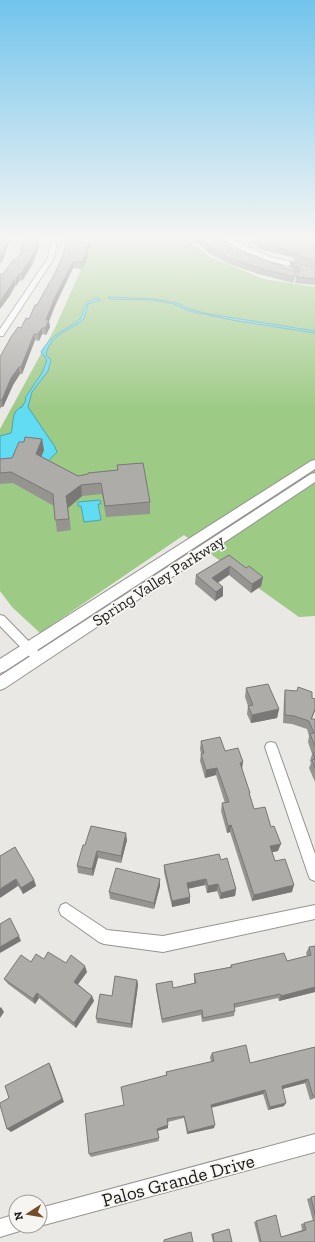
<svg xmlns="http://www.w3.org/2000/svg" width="315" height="1242" font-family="'Zilla Slab',serif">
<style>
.green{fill:#9dca85}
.water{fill:#61dcf2;stroke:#4ca2b1}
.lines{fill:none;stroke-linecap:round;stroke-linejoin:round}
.minor-casing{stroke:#959490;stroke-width:2}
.tertiary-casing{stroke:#959490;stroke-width:2}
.minor{fill:#fff;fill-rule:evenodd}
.tertiary{fill:#fff;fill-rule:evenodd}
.wall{fill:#969491}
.shaded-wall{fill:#7a7876}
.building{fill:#aeaca9;stroke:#7a7876}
.labels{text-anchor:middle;stroke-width:3.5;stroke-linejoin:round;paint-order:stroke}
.street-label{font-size:16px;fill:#1b1a19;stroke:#f7f5f1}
.near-street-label{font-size:19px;fill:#1b1a19;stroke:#f7f5f1}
</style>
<rect width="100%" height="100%" fill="#e9e8e4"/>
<path class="green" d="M92 236H183L210 257 264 279 315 287V616L299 617 184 535 40 633 12 607 0 591V429L55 328 90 249Z"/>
<g class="water">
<path d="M108 297 155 299 177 303 189 309 209 314 315 331V333L232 320 189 311 174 304 153 300 109 299Z"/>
<path d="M99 298 100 300 88 304 84 319C71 330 49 335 46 355L51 360 48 371 32 392 28 407 55 447 57 452 48 461 0 464V436L11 433C14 423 11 410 22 407L26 400 25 398 42 373 47 360 41 352C52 333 66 331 81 318 86 304 84 301 99 298Z"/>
<path d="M100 500 101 504H98L101 520 84 522 81 506H78V502Z"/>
</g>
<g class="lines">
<defs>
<g id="minor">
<path d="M52 236H58L54 258 3 336H0V329L48 258Z"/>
<path d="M221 236H228L230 238 252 236 235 241 270 257 315 267V271C286 266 241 257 221 236Z"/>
<path d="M0 615 4 616 43 656 45 659 43 662 39 664 35 662 0 626Z"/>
<path d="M271 742 275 743 277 747 315 854V881L310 879 308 874 265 747 267 743Z"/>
<path d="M66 903 107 930 163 936 315 905V919L163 952 104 944 99 942 61 915 59 910 61 905Z"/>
<path d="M315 1134V1152L40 1226V1208Z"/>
<path d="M16 1214V1226H24L23 1230 0 1237V1219Z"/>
</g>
<g id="tertiary">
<path d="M315 460V469L5 671 0 673V659L311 461Z"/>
<path d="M315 473V482L5 688 0 690V676L311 474Z"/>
</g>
</defs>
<use href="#minor" class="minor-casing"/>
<use href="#tertiary" class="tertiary-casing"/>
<use href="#minor" class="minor"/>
<use href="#tertiary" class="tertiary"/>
</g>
<g class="wall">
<path d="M0 236 2 263H0Z"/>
<path d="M25 236H39V247L32 265 22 281 20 280 16 286H15L9 297 3 274 17 259 21 253Z"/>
<path d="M189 236H216L229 248 296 272 289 267 290 262 315 267V285L295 283 296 277 297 274 296 272 295 278 293 283 258 274 229 264 210 254Z"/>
<path d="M315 236V266L294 261V258L260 249 252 243 253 238Z"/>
<path d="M90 246 86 261 82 269 73 268 55 306 49 321 50 327 46 335 42 334 39 341 35 340 22 374H20L13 385 3 407H1L0 409V357L21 328 29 319 56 271 63 255Z"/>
<path d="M42 439 44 450 41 456 78 476 117 470V465L150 502V514L106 517 102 494 82 496 68 508 71 530 57 532 54 506 13 483 0 484V459L12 458Z"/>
<path d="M229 555 246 568 263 577 261 586 251 593 229 575 218 583 223 587V596L215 601 195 584 196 575Z"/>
<path d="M246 688 279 709 277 718 251 723 247 714 248 706 245 697Z"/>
<path d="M285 690 312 698 315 711 312 719H315V782L309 768 311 763 310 761 312 754 308 742 309 736 307 729 292 724 283 723 284 698Z"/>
<path d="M201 741 225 751 242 769 254 809 278 851 272 852 275 861 292 892 252 901 230 832 227 833 221 811 222 803H225L216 775 205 778 200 761 201 754 200 749Z"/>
<path d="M127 840 121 863 98 858 93 876 78 873 77 866 85 845Z"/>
<path d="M0 856 34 880 36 886 23 894Z"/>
<path d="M221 860 236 889 235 896 220 899 217 891 207 893 205 885 188 889 190 897V903L172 907 164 872V865Z"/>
<path d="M160 886 154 909 110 899 109 892Z"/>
<path d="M315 946V992L279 1001 278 998 234 1008 235 1011 234 1016 202 1022 201 1015 162 1023 156 989V984L173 988 194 983V974L230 967 231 965 287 961 307 956 306 953 309 947Z"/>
<path d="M44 959 66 963 87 972 78 984 92 996 94 1001 76 1028 39 998 35 1004 8 984 4 979 31 962Z"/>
<path d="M137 980 138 985 132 1028 97 1023 96 1018 112 996Z"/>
<path d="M315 1047V1098L310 1100 305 1083 282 1089 284 1106 268 1110 263 1094 211 1108 214 1128 187 1134 184 1118 168 1122V1128L158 1131 159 1141 91 1157 89 1154 124 1105 166 1075V1072L211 1062 210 1057 212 1053 250 1063Z"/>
<path d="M315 1196V1242H259L254 1222 273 1216 281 1237 302 1230 301 1224 313 1221 307 1199Z"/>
<path d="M229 1229 232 1242H213L211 1234Z"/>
</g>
<g class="shaded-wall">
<path d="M8 236H11L2 263 1 257Z"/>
<path d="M38 236H39V247L32 265 22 281 21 274Z"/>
<path d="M89 236 90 246 86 261 82 269V262Z"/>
<path d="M73 262V268L55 306 49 321 50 327 46 335 45 328 46 320 54 299Z"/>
<path d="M19 274 20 280 16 286V280Z"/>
<path d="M14 280 15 286 9 297 0 309V301Z"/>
<path d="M42 328V334L39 341 38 334Z"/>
<path d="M34 334 35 340 22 374 21 367Z"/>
<path d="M19 367 20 374 13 385 3 407 2 400 11 378Z"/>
<path d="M42 439 44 450 38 465 36 454Z"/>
<path d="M81 485 82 496 68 508 66 496Z"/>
<path d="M230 566 229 575 211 587 212 578Z"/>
<path d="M263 577 261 586 251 593 252 584Z"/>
<path d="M223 587V596L215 601 216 592Z"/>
<path d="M279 709 277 718 251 723 252 715Z"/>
<path d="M243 762 242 770 240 763Z"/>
<path d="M217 768 216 775 205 778 206 770Z"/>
<path d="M231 825 230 832 227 833 228 826Z"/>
<path d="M126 833 127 840 121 863V856Z"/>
<path d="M281 844 278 851 268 853 270 846Z"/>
<path d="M97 851 98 858 93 876 92 869Z"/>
<path d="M16 879 18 886 0 898V889Z"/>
<path d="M160 879V886L154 909V903Z"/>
<path d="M206 879 205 885 186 889 187 883Z"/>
<path d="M34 880 36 886 23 894 21 888Z"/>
<path d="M218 884 217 891 207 893 208 886Z"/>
<path d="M294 885 292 892 252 901 254 895Z"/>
<path d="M236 889 235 896 220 899 221 893Z"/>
<path d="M190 897V903L172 907V901Z"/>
<path d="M19 936 21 941 0 953V947Z"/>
<path d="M85 966 87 972 76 987 74 982Z"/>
<path d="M137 980 138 985 132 1028 131 1024Z"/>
<path d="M315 987V992L279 1001 281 996Z"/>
<path d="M37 993 39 998 35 1004 33 999Z"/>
<path d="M92 996 94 1001 76 1028 74 1023Z"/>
<path d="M1 1007 4 1012 0 1018V1008Z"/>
<path d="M49 1063 51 1066 64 1102 11 1132 7 1129Z"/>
<path d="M308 1079 305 1083 279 1090 282 1086Z"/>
<path d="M265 1090 263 1094 209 1108 211 1105Z"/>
<path d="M286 1103 284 1106 268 1110 270 1107Z"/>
<path d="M168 1125V1128L157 1131V1129Z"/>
<path d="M215 1125 214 1128 187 1134 188 1132Z"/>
</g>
<g class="building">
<path d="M0 236H8L1 257H0Z"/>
<path d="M25 236H38V241L31 258 21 274H19L16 280H14L8 290 0 301V274H3L14 259H17L20 253H21V248Z"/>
<path d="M67 236H89V240L86 254 82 262H73L54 299 46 320H49L45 328H42L38 334H34L21 367H19L11 378 2 400H0V357L11 337 18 327 21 328 26 318 29 319 35 305H37L56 271 63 255Z"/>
<path d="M196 236H216L229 245 228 247 255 256 296 272 294 277 259 268 230 258 211 248Z"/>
<path d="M260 236H315V260L295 255 297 252 261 243 253 238Z"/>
<path d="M290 262 315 267V279L296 277 300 269Z"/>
<path d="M25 437 42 439 36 454 78 476 88 474V473L118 470 117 465 143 463 150 502 105 506 101 483 81 485 66 496 69 519 55 520 53 494 11 472 0 473V459L12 458 19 442H24Z"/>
<path d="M229 555 246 568 249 566 263 577 252 584 230 566 212 578 223 587 216 592 196 575Z"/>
<path d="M268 684 279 709 252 715 248 706 253 705 246 688Z"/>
<path d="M298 687 312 692V698L315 699V709L311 719H315V746L310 734 314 733 309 721 294 716 285 715V690L297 691Z"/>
<path d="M220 737 225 751 238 748 243 762 240 763 250 793H249L254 809 265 807 271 827 274 826 281 844 270 846 275 861 285 859 294 885 254 895 231 825 228 826 222 803 229 802 217 768 206 770 201 754 204 753 201 741Z"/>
<path d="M313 753H315V759Z"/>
<path d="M315 759V768L312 760Z"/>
<path d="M91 826 126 833 121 856 97 851 92 869 77 866 83 845H85Z"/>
<path d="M15 847 34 880 21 888 16 879 0 889V856Z"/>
<path d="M219 854 221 860 227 858 236 889 221 893 218 884 208 886 206 879 187 883 190 897 172 901 164 865Z"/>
<path d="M116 868 160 879 154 903 109 892Z"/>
<path d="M10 918 19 936 0 947V924Z"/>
<path d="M315 946V987L281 996 280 994 234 1004 235 1011 203 1018 202 1010 162 1019 156 984 172 981 173 988 196 983 194 974 232 967 231 965 284 953 287 961 311 955 309 947Z"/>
<path d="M48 952 66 963 71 955 85 966 74 982 92 996 74 1023 37 993 33 999 4 979 21 955 31 962 36 954 44 959Z"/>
<path d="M115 976 137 980 131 1024 96 1018 100 994 112 996Z"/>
<path d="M246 1045 250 1063 315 1047V1096H313L308 1079 282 1086 286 1103 270 1107 265 1090 211 1105 215 1125 188 1132 184 1116 167 1119 168 1125 157 1129 159 1138 89 1154 85 1114 124 1105 121 1087 167 1075 166 1072 214 1061 212 1053Z"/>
<path d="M49 1063 62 1099 7 1129 0 1105V1103L9 1098 5 1086Z"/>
<path d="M315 1196V1215L311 1197Z"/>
<path d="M276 1215 281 1237 306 1230 304 1223 315 1220V1242H261L256 1221Z"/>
<path d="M229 1229 232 1242H214L213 1234Z"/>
<path d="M191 1232 193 1242H164V1240Z"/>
</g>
<linearGradient id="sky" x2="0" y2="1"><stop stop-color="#72c4ec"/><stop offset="0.58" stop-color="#f5f5f3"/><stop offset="1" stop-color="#f5f5f3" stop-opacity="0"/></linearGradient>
<rect width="315" height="410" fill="url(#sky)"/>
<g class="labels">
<g class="street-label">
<text transform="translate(158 580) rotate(-33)" y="6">Spring Valley Parkway</text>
</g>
<g class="near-street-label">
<text transform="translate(178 1180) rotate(-15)" y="7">Palos Grande Drive</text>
</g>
</g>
<g transform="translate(28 1214) rotate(258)"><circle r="19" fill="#f7f5f1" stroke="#9f9d9b"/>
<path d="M0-3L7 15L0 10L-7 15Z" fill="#744e2b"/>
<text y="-6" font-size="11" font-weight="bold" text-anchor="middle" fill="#1b1a19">N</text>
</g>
</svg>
